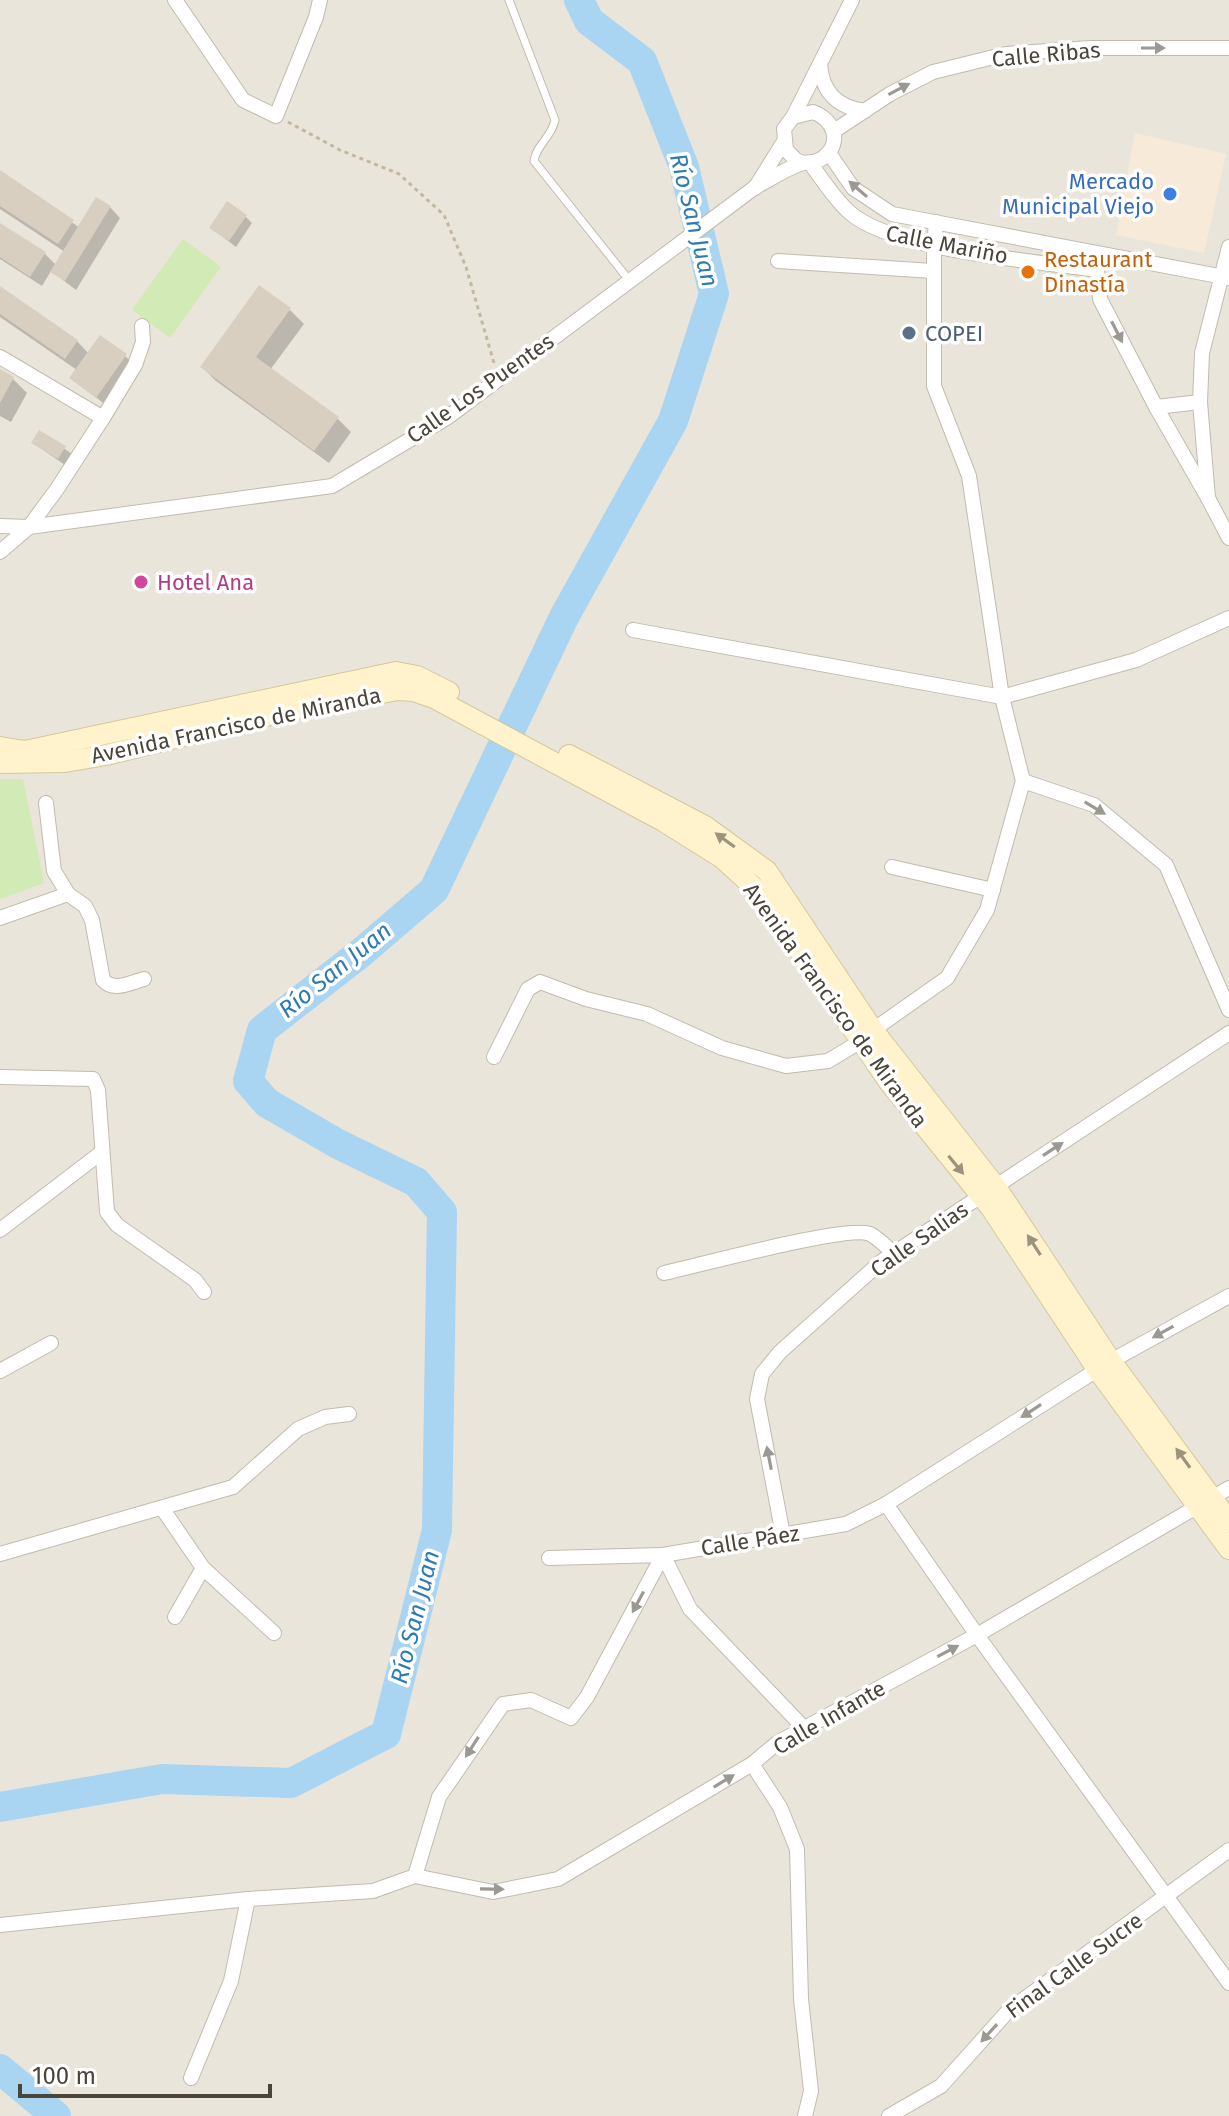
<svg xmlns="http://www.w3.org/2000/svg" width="1229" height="2116" font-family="'Fira Sans',sans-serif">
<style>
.residential{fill:#eae5da}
.commercial{fill:#f7ead8}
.green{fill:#d2eab5}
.shadow{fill:#0003}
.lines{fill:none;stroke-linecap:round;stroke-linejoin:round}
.river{stroke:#a9d4f2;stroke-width:30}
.building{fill:#d8cfc1}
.service-casing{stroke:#c2bbae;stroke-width:9}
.minor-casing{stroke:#c2bbae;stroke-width:16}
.secondary-casing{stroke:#d6c79b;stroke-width:22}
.path{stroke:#c4b79f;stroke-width:3;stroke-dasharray:4 4;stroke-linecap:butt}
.service{stroke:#fff;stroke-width:7}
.minor{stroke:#fff;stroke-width:14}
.secondary{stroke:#fff3cd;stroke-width:20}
.oneway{fill:#9c9892}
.oneway2{fill:#9c937c}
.shop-dot{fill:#3f7fe0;stroke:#fff;stroke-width:3}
.food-dot{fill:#e8710a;stroke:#fff;stroke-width:3}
.service-dot{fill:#5c6f8a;stroke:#fff;stroke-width:3}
.hotel-dot{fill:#d1479c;stroke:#fff;stroke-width:3}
.labels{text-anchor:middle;stroke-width:7;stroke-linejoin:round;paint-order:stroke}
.street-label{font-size:22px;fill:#4b4439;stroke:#fff}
.shop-label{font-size:22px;fill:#366cbe;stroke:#fff;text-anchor:end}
.food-label{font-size:22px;fill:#c56008;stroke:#fff;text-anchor:start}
.service-label{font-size:22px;fill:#4e5e75;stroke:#fff;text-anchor:start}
.hotel-label{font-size:22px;fill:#b23c85;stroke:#fff;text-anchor:start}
.water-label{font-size:24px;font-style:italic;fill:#2e7ab2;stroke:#fff}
</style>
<rect width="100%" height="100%" fill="#f6f3ec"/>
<rect class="residential" x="0" y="0" width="1229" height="2116"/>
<path class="commercial" d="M1135 133 1226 154 1204 253 1116 235Z"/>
<g class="green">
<path d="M183 239 221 267 170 338 132 310Z"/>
<path d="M0 779H23L44 883 0 899Z"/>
</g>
<g class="shadow">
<path d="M0 173 80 228 110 207 120 218 76 290 51 271 42 286 0 259V225L45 254 57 266 65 252 0 209Z"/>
<path d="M246 217 252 223 236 247 211 228Z"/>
<path d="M0 288 77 341 89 354 125 356 136 366 107 406 72 378 77 370 0 317Z"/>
<path d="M290 310 304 324 270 370 337 418 351 432 329 463 216 381 202 367Z"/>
<path d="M0 372 13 379 27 393 11 422 0 416Z"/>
<path d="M40 432 72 454 65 465 33 443Z"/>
</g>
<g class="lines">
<g class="river">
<path d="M0 1807 162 1779 291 1783 386 1734 437 1530 442 1212 416 1182 338 1144 267 1103 248 1081 262 1030 362 952 434 890 564 617 673 421 714 294 684 167 642 61 589 21 579 0"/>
<path d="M0 2069 56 2116"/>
</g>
</g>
<g class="building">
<path d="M0 170 74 220 58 244 0 206Z"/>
<path d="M96 197 111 206 65 281 50 272Z"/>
<path d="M227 201 247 215 229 241 209 228Z"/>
<path d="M0 223 46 252 30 277 0 257Z"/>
<path d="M259 285 291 308 256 357 339 417 314 451 200 367Z"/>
<path d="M0 286 78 340 65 359 0 314Z"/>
<path d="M100 335 127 354 96 398 69 378Z"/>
<path d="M0 369 14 377 0 403Z"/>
<path d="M39 430 66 446 58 459 31 443Z"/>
</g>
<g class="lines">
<defs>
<path id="service" d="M509 0 555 120C552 137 536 145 534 161L629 280"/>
<g id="minor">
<path d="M175 0 243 100 276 116 316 17 320 0"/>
<path d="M820 64C822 92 837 107 865 111"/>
<path d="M793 117 852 0"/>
<path d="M834 131 890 94 933 72 1006 54 1090 48H1229"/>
<path d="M829 153 853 188 892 214 1229 278"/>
<path d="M810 163C822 179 834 198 848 211 890 251 1037 261 1097 270L1100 299 1156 407 1208 498"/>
<path d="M755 188 783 143"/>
<path d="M1229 247 1202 353 1200 402 1208 498 1229 538"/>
<path d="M778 261 933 271"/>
<path d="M0 357 103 418"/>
<path d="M1156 407 1200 402"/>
<path d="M0 526 29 527 332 486 448 417 754 188C769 180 785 169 800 164 809 161 816 164 824 157 843 142 833 119 813 112L793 117 784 129 786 150 796 160 803 163"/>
<path d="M0 552 29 527 57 489 103 418 135 365 143 342 142 326"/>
<path d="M633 630 1002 697 1136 660 1229 618"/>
<path d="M1023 781 1094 805 1166 865 1229 1010"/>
<path d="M46 803 54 871 68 894 85 906 92 920 103 980C114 992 129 983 144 979"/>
<path d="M892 867 993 890"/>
<path d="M0 918 68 894"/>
<path d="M873 1030 947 978 987 910 1023 781 1002 697 969 476 934 386V246L936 222"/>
<path d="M494 1057 528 989 540 982 586 999 647 1014 722 1048 786 1066 828 1061 861 1041"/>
<path d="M0 1077 93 1079 98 1090 107 1212 117 1225 195 1280 204 1292"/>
<path d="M0 1230 102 1152"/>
<path d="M664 1273C697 1266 849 1224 870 1234 878 1238 887 1247 894 1254"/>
<path d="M0 1371 51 1343"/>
<path d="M886 1504 977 1635 1229 1983"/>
<path d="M162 1508 203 1568 274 1633"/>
<path d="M783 1535 757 1399 762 1374 780 1352 882 1261 1229 1033"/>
<path d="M0 1554 233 1487 298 1429 325 1417 349 1414"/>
<path d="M549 1558 663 1555 690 1609 804 1728"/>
<path d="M175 1617 203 1568"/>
<path d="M752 1764 780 1807 797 1849 801 1999 811 2091 805 2116"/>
<path d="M415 1876 439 1797 503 1704 531 1700 571 1718 587 1697 663 1555 846 1524 886 1504 1111 1361 1229 1296"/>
<path d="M415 1876 493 1892 558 1879 752 1764 777 1743 977 1635 1229 1488"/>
<path d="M0 1925 248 1899 373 1891 415 1876"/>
<path d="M191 2078 231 1981 248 1899"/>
<path d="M889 2116 941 2086 1009 2010 1229 1850"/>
</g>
<g id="secondary">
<path d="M0 747 25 751 396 672 417 676 449 692"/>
<path d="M569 755 705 826 767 871 873 1030 996 1187 1111 1361 1229 1521"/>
<path d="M0 763 65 762 106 755 291 710 398 690 414 691 434 698 663 821 722 858 759 892 889 1082 991 1208 1097 1369 1229 1549"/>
</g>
</defs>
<use href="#service" class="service-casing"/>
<use href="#minor" class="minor-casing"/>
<use href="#secondary" class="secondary-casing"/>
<path class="path" d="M288 122 340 150 399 174 444 215 466 267 494 363"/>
<use href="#service" class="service"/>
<use href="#minor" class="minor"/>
<use href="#secondary" class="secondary"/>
</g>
<defs><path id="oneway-solid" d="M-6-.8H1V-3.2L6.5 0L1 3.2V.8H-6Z" transform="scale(2)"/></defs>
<g class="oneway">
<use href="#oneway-solid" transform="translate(1153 48)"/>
<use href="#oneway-solid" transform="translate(899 89) rotate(-28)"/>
<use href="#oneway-solid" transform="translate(858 189) rotate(-139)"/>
<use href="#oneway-solid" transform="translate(1117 332) rotate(63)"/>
<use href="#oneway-solid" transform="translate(1095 808) rotate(31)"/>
<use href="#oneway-solid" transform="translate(1053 1149) rotate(-33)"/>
<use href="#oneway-solid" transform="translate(1163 1332) rotate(151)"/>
<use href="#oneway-solid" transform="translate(1031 1411) rotate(147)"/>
<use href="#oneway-solid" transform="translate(769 1458) rotate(-101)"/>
<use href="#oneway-solid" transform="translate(638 1602) rotate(118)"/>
<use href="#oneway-solid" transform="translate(948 1651) rotate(-28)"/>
<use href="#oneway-solid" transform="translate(472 1747) rotate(123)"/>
<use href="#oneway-solid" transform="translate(724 1781) rotate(-31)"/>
<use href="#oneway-solid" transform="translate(492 1889) rotate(1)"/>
<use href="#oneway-solid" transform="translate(989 2033) rotate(132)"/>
</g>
<g class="oneway2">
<use href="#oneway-solid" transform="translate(725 840) rotate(-144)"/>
<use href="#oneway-solid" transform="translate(956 1165) rotate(51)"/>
<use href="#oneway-solid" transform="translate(1034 1245) rotate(-123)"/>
<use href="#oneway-solid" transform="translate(1183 1458) rotate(-126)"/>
</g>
<circle class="shop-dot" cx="1170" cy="194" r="8"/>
<circle class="food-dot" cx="1028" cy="272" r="8"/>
<circle class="service-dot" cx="909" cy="333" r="8"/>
<circle class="hotel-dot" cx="141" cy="582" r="8"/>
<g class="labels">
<g class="street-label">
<text transform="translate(1046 54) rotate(-5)" y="8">Calle Ribas</text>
<text transform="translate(947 244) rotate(11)" y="8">Calle Mariño</text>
<text transform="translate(480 388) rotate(-35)" y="8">Calle Los Puentes</text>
<text transform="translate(236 725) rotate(-12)" y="8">Avenida Francisco de Miranda</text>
<text transform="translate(836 1005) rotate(54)" y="8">Avenida Francisco de Miranda</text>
<text transform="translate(919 1239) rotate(-35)" y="8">Calle Salias</text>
<text transform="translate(750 1540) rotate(-9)" y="8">Calle Páez</text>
<text transform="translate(829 1717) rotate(-30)" y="8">Calle Infante</text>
<text transform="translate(1074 1965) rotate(-36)" y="8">Final Calle Sucre</text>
</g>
<g class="shop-label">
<text x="1154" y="189">Mercado<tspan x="1154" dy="25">Municipal Viejo</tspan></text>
</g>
<g class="food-label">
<text x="1044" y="267">Restaurant<tspan x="1044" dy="25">Dinastía</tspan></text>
</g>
<g class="service-label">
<text x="925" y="341">COPEI</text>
</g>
<g class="hotel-label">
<text x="157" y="590">Hotel Ana</text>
</g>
<g class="water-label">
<text transform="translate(694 220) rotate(76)" y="8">Río San Juan</text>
<text transform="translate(335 970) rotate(-39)" y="8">Río San Juan</text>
<text transform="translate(415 1617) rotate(-76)" y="8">Río San Juan</text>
</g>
</g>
<path d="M20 2084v12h250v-12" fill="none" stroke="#4b4439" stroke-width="4"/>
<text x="32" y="2084" font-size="24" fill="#4b4439" stroke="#ffffff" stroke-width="6" paint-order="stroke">100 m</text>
</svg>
